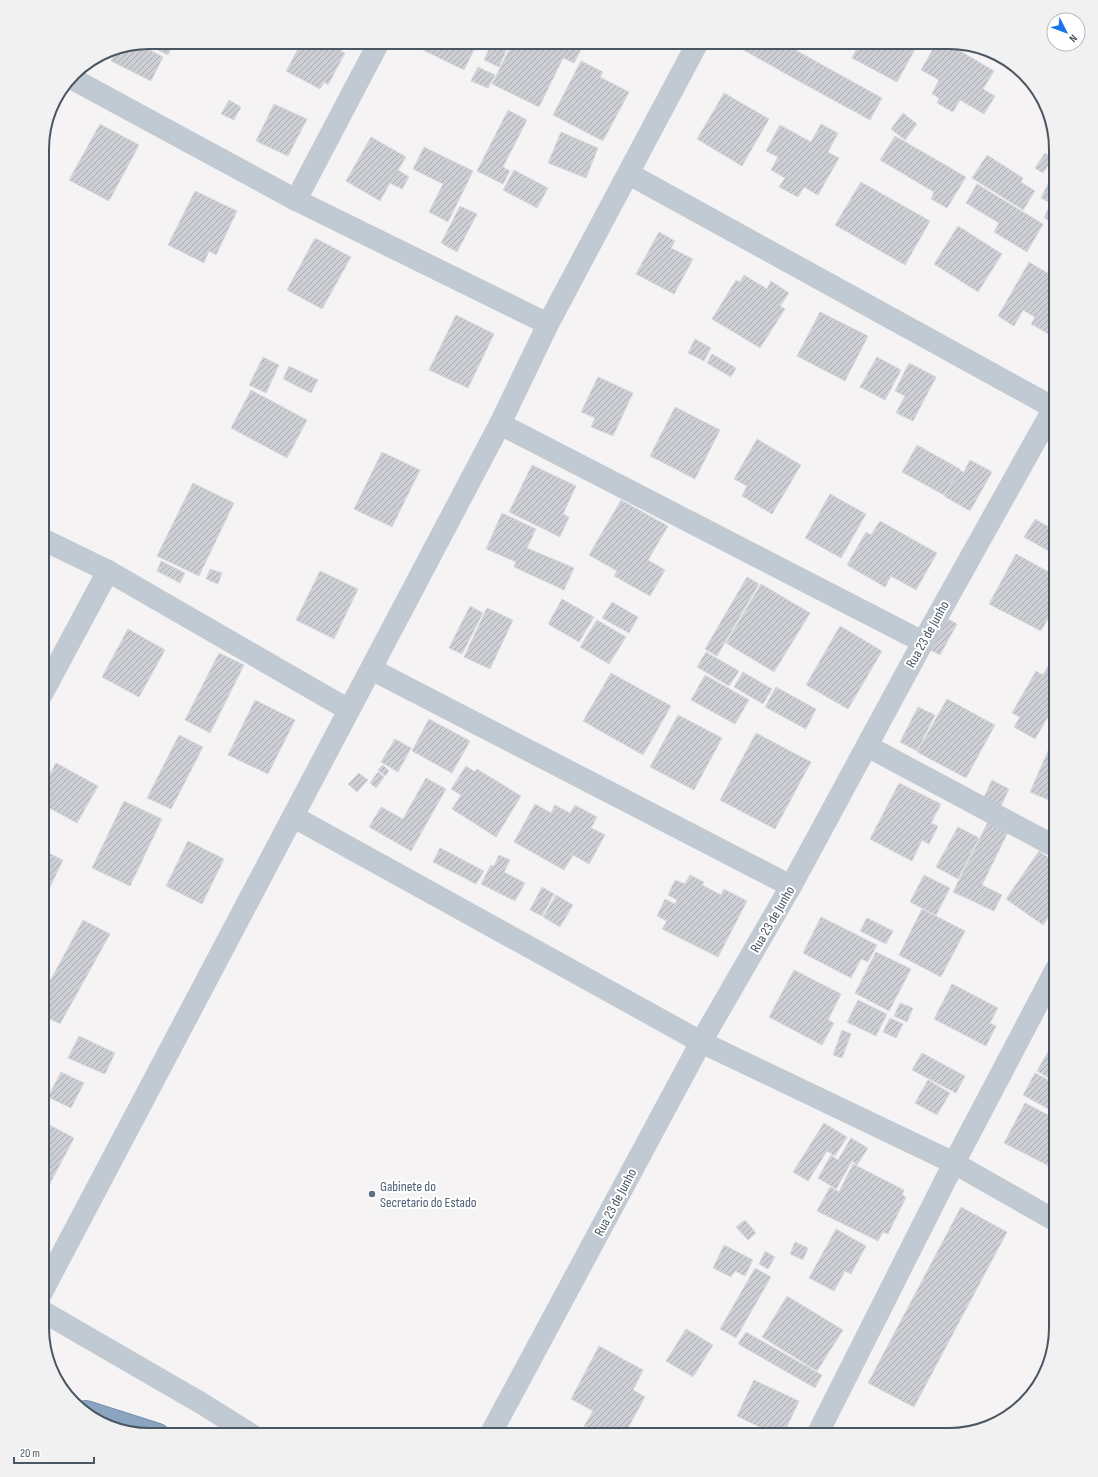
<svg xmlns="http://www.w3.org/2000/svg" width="1098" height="1477" font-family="'Sofia Sans Condensed',sans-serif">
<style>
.building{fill:url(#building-hatch);stroke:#d7d9de}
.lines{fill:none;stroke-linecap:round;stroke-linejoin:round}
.highway-casing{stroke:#7690ad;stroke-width:24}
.minor{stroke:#c1cad2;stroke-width:22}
.highway{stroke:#8ba5c1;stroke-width:22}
.service-dot{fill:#5c6f8a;stroke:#fff;stroke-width:1.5}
.labels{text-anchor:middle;stroke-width:4;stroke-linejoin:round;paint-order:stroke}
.street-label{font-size:14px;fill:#4a5661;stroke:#fff}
.service-label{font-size:14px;fill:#4e5e75;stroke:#fff;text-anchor:start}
.rim{fill:none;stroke:#4a5661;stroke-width:2}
</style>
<defs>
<pattern id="building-hatch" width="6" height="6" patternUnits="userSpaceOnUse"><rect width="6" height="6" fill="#cdcfd5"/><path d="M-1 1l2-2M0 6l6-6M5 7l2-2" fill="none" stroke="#a8abb0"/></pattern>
</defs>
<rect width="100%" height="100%" fill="#f5f3f3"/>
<g class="building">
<path d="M149 42H174L168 55 143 43Z"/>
<path d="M302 42 345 43 341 51 345 53 328 85 324 82 320 89 286 71Z"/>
<path d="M414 42H478L464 70 413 45Z"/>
<path d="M492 42H510L499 67 484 60Z"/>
<path d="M513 42H571L582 47 574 63 563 58 539 107 492 84Z"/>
<path d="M734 42H781L817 62 804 84 733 44Z"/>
<path d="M847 42H919L897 82 852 58 857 48Z"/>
<path d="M937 42H945L994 71 983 89 995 96 984 114 960 100 953 112 937 103 939 98 932 94 939 80 921 70Z"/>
<path d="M139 44 163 57 151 81 111 61 117 48Z"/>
<path d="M581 61 603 72 600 77 629 92 603 141 553 115Z"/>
<path d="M817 62 882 98 870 120 804 84Z"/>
<path d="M478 67 495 75 488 88 471 81Z"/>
<path d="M724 93 769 119 742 166 697 139Z"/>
<path d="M229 100 241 107 234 120 221 114Z"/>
<path d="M274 104 307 119 288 156 256 141Z"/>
<path d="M508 110 527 120 503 167 510 171 503 184 477 171Z"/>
<path d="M903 113 917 124 905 140 891 129Z"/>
<path d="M100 124 139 145 109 201 69 180Z"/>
<path d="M821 124 838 133 828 152 839 158 818 195 804 187 798 197 779 187 785 178 771 170 778 157 766 151 780 125 811 142Z"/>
<path d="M561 132 598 148 586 178 548 163Z"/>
<path d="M895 136 966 177 947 208 931 199 934 192 880 160Z"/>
<path d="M371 137 406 157 398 170 409 177 402 189 390 183 380 201 346 181Z"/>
<path d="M424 147 473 171 448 222 429 212 443 184 413 169Z"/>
<path d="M1045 153 1053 158 1043 173 1035 168Z"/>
<path d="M987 155 1023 178 1021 182 1035 191 1023 210 972 178Z"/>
<path d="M514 170 548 188 537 208 503 190Z"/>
<path d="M861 182 930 221 905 265 835 225Z"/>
<path d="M977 184 1043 224 1027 252 994 232 999 223 966 203Z"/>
<path d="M1048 184 1056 188V224L1044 218 1051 203 1041 198Z"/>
<path d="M195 191 237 211 216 255 209 251 204 263 168 245Z"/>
<path d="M460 206 477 214 457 252 441 243Z"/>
<path d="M958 226 1002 254 978 292 934 264Z"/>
<path d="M659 232 675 241 671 248 693 259 674 294 636 274Z"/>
<path d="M315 238 351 257 322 309 287 290Z"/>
<path d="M1029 262 1056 278V338L1031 324 1035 317 1023 310 1014 326 998 316Z"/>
<path d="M744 275 767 289 771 281 789 293 780 306 785 309 760 348 712 319 736 280 740 282Z"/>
<path d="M820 312 868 336 845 381 797 356Z"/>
<path d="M456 315 494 334 468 388 429 370Z"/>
<path d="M695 339 711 348 704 361 688 353Z"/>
<path d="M712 354 736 368 731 377 707 363Z"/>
<path d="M263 357 279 365 266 393 249 385Z"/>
<path d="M877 357 901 370 885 400 860 387Z"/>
<path d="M909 363 936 377 913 421 896 413 905 396 895 391Z"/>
<path d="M289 366 318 380 311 393 283 379Z"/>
<path d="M598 377 633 393 613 436 591 427 595 418 581 412Z"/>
<path d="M251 390 307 420 287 458 231 428Z"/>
<path d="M675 407 720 430 695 479 650 456Z"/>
<path d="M757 439 801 465 772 514 742 496 747 486 734 479Z"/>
<path d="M917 445 960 469 944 495 902 472Z"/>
<path d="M382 452 420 470 392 527 354 509Z"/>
<path d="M970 460 992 472 970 511 944 496 959 470 964 472Z"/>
<path d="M532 465 576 486 563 514 569 517 560 537 509 512Z"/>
<path d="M193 483 234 503 199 576 157 556Z"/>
<path d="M830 494 866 514 841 558 805 538Z"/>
<path d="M621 500 668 526 648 560 665 570 650 596 614 576 617 571 589 555Z"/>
<path d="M502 513 536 529 527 548 574 568 564 590 514 567 516 562 486 549Z"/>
<path d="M1035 519 1056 531V555L1024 537Z"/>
<path d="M880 521 937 553 916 590 891 576 885 587 847 565 866 532 871 535Z"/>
<path d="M1016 554 1056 576V604L1041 631 989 604Z"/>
<path d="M42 561 49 564 42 576Z"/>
<path d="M161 561 185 573 180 583 157 571Z"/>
<path d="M210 569 222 573 218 584 206 579Z"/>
<path d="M320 571 358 589 334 639 296 620Z"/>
<path d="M747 577 759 584 717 656 705 649Z"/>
<path d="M761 584 810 613 774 672 726 643Z"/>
<path d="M562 599 594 617 579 642 548 624Z"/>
<path d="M612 602 638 617 629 633 602 618Z"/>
<path d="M470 606 483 613 462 654 449 648Z"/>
<path d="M487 608 513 620 490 669 464 657Z"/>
<path d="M946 618 957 624 940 655 929 649Z"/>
<path d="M597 620 626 637 609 664 580 647Z"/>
<path d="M840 626 882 651 848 709 806 685Z"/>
<path d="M128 629 165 650 139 697 102 677Z"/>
<path d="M706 652 739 671 729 686 697 667Z"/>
<path d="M219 653 244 665 210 733 185 720Z"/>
<path d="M1056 653V703L1035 739 1014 727 1020 717 1012 713 1036 671 1043 675Z"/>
<path d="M743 672 772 689 763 704 734 687Z"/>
<path d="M611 673 671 706 643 755 583 721Z"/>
<path d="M705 675 749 700 735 724 691 700Z"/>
<path d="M776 687 816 709 806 729 765 707Z"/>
<path d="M947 699 995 725 966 778 917 752Z"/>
<path d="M255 700 295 720 268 774 228 755Z"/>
<path d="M918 707 935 715 917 751 900 742Z"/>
<path d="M1056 711V732L1049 729Z"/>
<path d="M678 715 722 738 694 790 650 767Z"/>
<path d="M429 719 470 741 452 773 412 751Z"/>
<path d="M756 733 811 762 775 829 720 800Z"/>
<path d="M179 735 203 747 171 809 147 798Z"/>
<path d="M395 739 411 748 398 772 381 762Z"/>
<path d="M1052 742 1056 743V803L1030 792Z"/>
<path d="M56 763 98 786 77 823 42 804V788Z"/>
<path d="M383 765 389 771 385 776 378 770Z"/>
<path d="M466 766 475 772 477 769 521 796 496 837 452 809 461 795 451 789Z"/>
<path d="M378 772 384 777 376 788 370 783Z"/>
<path d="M359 773 368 780 357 792 348 784Z"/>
<path d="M426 778 446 789 411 851 369 827 381 807 403 819Z"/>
<path d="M992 780 1009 789 1001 806 984 797Z"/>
<path d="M899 783 941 804 931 823 938 826 929 844 922 840 912 861 870 839Z"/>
<path d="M124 801 162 819 130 886 92 868Z"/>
<path d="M535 804 551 813 555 805 570 813 575 805 597 817 591 828 605 835 589 864 573 855 564 870 514 842Z"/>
<path d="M990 818 1010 828 982 885 1002 895 994 911 953 892Z"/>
<path d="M958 827 979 838 958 879 936 867Z"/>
<path d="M188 841 224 859 202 904 166 886Z"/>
<path d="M440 848 484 871 476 884 433 862Z"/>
<path d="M42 850 63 860 47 893 42 891Z"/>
<path d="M1039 851 1056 863V906L1043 925 1006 899Z"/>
<path d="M499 855 510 860 504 872 525 883 515 901 481 884 491 865 494 866Z"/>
<path d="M690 875 704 882 702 885 721 895 724 889 747 901 718 957 662 929 667 921 657 916 665 899 675 904 677 900 668 895 675 880 685 884Z"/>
<path d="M924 875 950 888 936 915 910 902Z"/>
<path d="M542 887 554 894 542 916 530 910Z"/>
<path d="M556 895 573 905 560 927 543 917Z"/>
<path d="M922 909 965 931 941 977 899 955Z"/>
<path d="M821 917 877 945 868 962 861 959 851 978 803 953Z"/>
<path d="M867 918 893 931 886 944 860 931Z"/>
<path d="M83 920 110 934 60 1024 42 1015V996Z"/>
<path d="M876 952 911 969 889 1011 855 993Z"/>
<path d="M794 970 841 994 828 1020 834 1023 822 1045 769 1017Z"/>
<path d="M952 984 998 1008 990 1023 996 1026 986 1046 934 1019Z"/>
<path d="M858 1000 887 1014 876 1036 847 1022Z"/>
<path d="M900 1003 913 1008 907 1022 894 1016Z"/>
<path d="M890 1018 903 1024 896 1038 883 1032Z"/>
<path d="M842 1030 851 1034 842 1058 833 1055Z"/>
<path d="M79 1036 115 1053 105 1074 68 1058Z"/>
<path d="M1052 1045 1056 1047V1082L1037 1071Z"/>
<path d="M922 1053 965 1076 956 1093 912 1070Z"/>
<path d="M61 1072 84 1083 71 1108 48 1097Z"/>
<path d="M1035 1073 1056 1084V1113L1023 1095Z"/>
<path d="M928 1080 950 1093 937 1115 915 1103Z"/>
<path d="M1025 1103 1056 1119V1154L1049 1166 1004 1143Z"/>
<path d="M42 1121 74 1138 46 1191 42 1189Z"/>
<path d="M824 1123 847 1137 835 1156 827 1151 808 1181 793 1172Z"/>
<path d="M851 1138 868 1148 857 1165 852 1161 836 1189 818 1178 831 1155 838 1160Z"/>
<path d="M853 1164 904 1190 902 1195 906 1197 888 1234 883 1232 878 1241 817 1211 830 1187 839 1192Z"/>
<path d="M961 1207 1007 1232 914 1407 868 1383Z"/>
<path d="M745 1220 756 1233 748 1240 736 1227Z"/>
<path d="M836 1229 866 1246 851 1274 845 1271 834 1291 809 1278Z"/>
<path d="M795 1242 808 1248 803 1260 790 1254Z"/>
<path d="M724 1245 753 1260 745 1276 735 1271 731 1277 713 1268Z"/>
<path d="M765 1251 775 1257 768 1269 759 1264Z"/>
<path d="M755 1268 771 1277 736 1338 720 1329Z"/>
<path d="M787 1296 843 1330 817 1371 762 1337Z"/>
<path d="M686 1329 713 1345 693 1377 666 1361Z"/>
<path d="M746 1332 822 1375 815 1388 738 1344Z"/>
<path d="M599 1346 643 1370 633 1390 645 1397 624 1435H600L584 1426 593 1411 571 1399Z"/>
<path d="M754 1380 799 1401 783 1435H776L737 1416Z"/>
</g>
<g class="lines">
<defs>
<path id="highway" d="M86 1412 158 1435"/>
</defs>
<use href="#highway" class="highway-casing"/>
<g class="minor">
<path d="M71 78 296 200 548 324"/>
<path d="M629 174 1056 409"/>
<path d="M296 200 379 42"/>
<path d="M500 424 923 642"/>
<path d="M42 539 108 571 349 710"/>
<path d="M371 669 791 886"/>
<path d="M42 694 108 571"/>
<path d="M867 746 1056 847"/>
<path d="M294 817 701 1042 954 1163 1056 1221"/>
<path d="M42 1292 500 424 548 324 698 42"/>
<path d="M42 1311 201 1403 252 1435"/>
<path d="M490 1435 701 1042 791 886 923 642 1056 404"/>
<path d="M817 1435 954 1163 1056 969"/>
</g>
<use href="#highway" class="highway"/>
</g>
<circle class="service-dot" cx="372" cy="1194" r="4"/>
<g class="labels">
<g class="street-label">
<text transform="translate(927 634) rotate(-61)" y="5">Rua 23 de Junho</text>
<text transform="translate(772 919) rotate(-60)" y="5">Rua 23 de Junho</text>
<text transform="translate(615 1202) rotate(-62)" y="5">Rua 23 de Junho</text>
</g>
<g class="service-label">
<text x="380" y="1191">Gabinete do<tspan x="380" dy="16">Secretario do Estado</tspan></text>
</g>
</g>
<path d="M0 0H1098V1477H0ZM149 49H949A100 100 0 0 1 1049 149V1328A100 100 0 0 1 949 1428H149A100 100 0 0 1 49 1328V149A100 100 0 0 1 149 49Z" fill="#f1f1f2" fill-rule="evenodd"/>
<path class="rim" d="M149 49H949A100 100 0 0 1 1049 149V1328A100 100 0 0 1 949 1428H149A100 100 0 0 1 49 1328V149A100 100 0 0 1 149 49Z"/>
<g transform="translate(1066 32) rotate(132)"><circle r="19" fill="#ffffff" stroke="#b7bbc0"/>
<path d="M0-3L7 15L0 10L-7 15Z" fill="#1a73e8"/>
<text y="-6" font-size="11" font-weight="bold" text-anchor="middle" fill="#4a5661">N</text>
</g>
<path d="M14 1457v6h80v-6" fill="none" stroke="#4a5661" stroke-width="2"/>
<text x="20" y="1457" font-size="12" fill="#4a5661" stroke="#ffffff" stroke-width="3" paint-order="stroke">20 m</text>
</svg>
